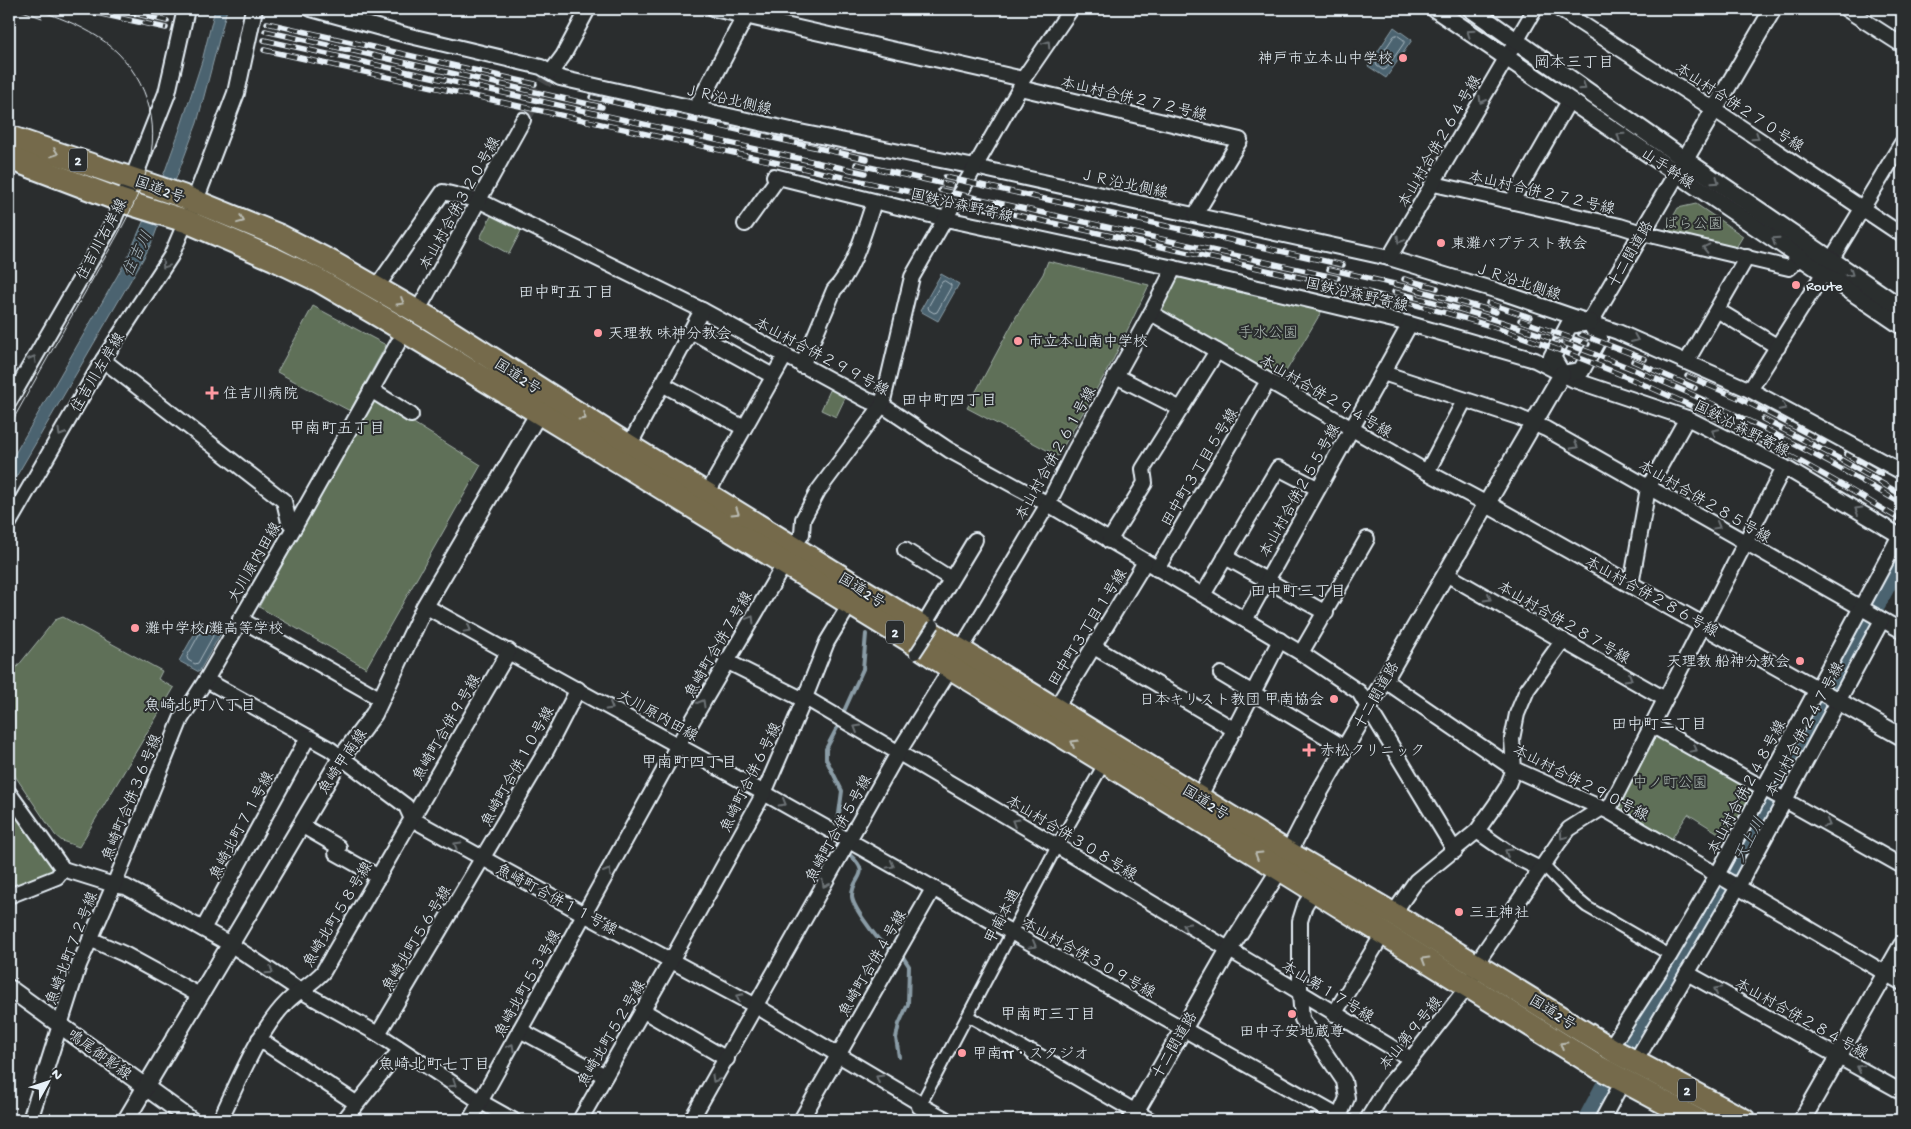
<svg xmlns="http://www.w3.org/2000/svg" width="1911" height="1129" font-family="'Gochi Hand','Klee One',sans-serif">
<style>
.green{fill:#5e6f58;stroke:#a3b0a8}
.water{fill:#4b636f;stroke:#8a9ca6}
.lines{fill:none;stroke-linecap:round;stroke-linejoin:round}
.shore{stroke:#a9b8c1;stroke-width:1}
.stream{stroke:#8a9ca6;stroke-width:4}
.river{stroke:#4b636f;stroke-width:21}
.minor-tunnel{stroke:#464a4c;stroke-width:14;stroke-dasharray:14 7;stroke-linecap:butt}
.pedestrian-casing{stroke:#e8f1f8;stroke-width:14}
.minor-casing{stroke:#e8f1f8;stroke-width:18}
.tertiary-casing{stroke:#e8f1f8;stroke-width:20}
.trunk-casing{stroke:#e8f1f8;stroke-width:26}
.pedestrian{stroke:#2a2d2e;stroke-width:10}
.minor{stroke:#2a2d2e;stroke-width:14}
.tertiary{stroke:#2a2d2e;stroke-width:16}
.trunk{stroke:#746b4b;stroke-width:22}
.tram{stroke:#e8f1f8;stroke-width:1}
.rail-casing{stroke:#e8f1f8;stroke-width:5.5}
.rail{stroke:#2a2d2e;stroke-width:4;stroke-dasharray:11;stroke-linecap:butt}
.pedestrian-bridge-casing{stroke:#e8f1f8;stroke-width:14;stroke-linecap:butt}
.pedestrian-bridge{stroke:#2a2d2e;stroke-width:10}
.oneway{stroke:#6c7275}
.oneway2{stroke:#babbb3}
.poi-dot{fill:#ff9aa2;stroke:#2a2d2e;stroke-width:2}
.labels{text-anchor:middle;stroke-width:4;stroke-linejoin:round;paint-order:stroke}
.shield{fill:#2a2d2e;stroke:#afb6bb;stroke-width:1}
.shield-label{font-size:14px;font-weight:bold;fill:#e8f1f8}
.poi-label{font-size:15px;fill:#e8f1f8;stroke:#2a2d2e;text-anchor:start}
.street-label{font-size:15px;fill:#e8f1f8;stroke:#2a2d2e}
.park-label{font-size:15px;fill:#aab6b0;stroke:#2a2d2e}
.neighbourhood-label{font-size:16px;fill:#e8f1f8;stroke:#2a2d2e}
.water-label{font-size:16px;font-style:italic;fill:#a9b8c1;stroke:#2a2d2e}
</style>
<rect width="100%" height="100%" fill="#2a2d2e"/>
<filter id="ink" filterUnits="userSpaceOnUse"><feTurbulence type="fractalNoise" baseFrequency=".02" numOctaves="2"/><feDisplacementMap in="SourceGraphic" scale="10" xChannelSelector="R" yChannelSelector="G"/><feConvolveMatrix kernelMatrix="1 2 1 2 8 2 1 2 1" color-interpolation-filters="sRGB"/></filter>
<g filter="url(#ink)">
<g class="green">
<path d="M1696 204 1743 236 1734 251 1663 234 1678 208Z"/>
<path d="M492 214 522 229 509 254 480 238Z"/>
<path d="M1048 261 1149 285 1112 362 1058 456 967 408 1017 315 1043 274Z"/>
<path d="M1184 276 1323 309 1281 380 1163 312 1160 306 1176 279Z"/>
<path d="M313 306 386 345 350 411 277 372Z"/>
<path d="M832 386 847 394 836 417 821 410Z"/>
<path d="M375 399 481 465 366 668 259 607Z"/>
<path d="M63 617 162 671 158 679 174 688 79 847 62 841 55 835 9 767V677L55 620Z"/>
<path d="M1658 734 1755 789 1757 795 1731 841 1688 814 1670 841 1618 811 1616 805 1651 736Z"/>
<path d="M9 800 56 868 53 875 9 893Z"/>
</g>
<g class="water">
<path d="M215 9H227L197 123 152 242 143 259 9 489V464L127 259 165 171 180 129 202 61Z"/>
<path d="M1394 27 1412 40 1386 78 1368 66Z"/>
<path d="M941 274 959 284 938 321 920 311Z"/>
<path d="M201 622 221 633 199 672 179 661Z"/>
</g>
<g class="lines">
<g class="shore">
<path d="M1397 35 1404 40V43L1386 69 1383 70 1377 66 1376 63 1394 36Z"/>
<path d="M945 281 951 285V287L937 312 934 313 929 310 928 307 942 282Z"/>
<path d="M202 630H205L212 634 213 636 198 663 195 664 188 660 187 657Z"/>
</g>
<g class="stream">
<path d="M844 711 863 669 866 634"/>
<path d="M837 829 842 791 826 759V749L838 726"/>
<path d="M850 855C873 876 852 875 852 896 852 906 873 933 879 940 883 944 888 946 892 949"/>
<path d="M899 1057 896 1038 899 1024 908 1004 909 966 901 954"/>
</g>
<path class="river" d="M1588 1120 1627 1047 1732 868 1902 554"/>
<path class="minor-tunnel" d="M523 120 551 72"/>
<defs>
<g id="pedestrian">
<path d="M1540 869H1547L1569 892 1587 907 1670 955"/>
<path d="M968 1016 1032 1052"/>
<path d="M921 1104 1057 846 1105 762"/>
</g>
<g id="minor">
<path d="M311 9 406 35 541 67 560 78 800 132 975 167 1389 258 1498 291 1618 332 1750 390 1902 472"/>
<path d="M714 9 1023 79"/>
<path d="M1559 9 1715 110 1902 235"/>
<path d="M1846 9 1902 45"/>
<path d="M551 72 563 56 588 9"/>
<path d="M1020 88 1240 140 1195 215"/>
<path d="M774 176 946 219 1174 268 1410 324 1535 360 1574 380 1687 418 1784 467 1902 537"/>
<path d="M1434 184 1620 226 1642 233 1789 268 1801 257"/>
<path d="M1512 201 1569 101"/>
<path d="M745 224 778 178"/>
<path d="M1389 258 1535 9"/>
<path d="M1831 260 1902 143"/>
<path d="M376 288 443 192 480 201 702 310 867 400 882 405 949 450 1048 504 1245 620 1301 653 1359 692 1455 851"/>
<path d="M423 301 523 120"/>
<path d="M1717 310 1778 347"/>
<path d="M1151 313 1427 472 1487 504"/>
<path d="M691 331 773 376"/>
<path d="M103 360 284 501 289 522 295 526"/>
<path d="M1687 361 1747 257"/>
<path d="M802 366 834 290C854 271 865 228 874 202"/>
<path d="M1383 373 1518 417 1546 429 1902 631"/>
<path d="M1116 376 1181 409"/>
<path d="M662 384 744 428"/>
<path d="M371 390 411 415"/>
<path d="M1750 390 1823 274"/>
<path d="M9 402 112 224 122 201"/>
<path d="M629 446 702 310"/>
<path d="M1427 472 1464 401"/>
<path d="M707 494 785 356"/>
<path d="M9 523 103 360 171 256 186 221"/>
<path d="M1109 541 1145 483 1143 469 1217 351"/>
<path d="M905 550 951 579"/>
<path d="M1225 557 1326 613"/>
<path d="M1157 569 1268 381"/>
<path d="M1446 574 1665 699"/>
<path d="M1631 585 1648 488 1687 418"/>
<path d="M1203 595 1278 468 1317 488"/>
<path d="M425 606 764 793 1345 1120"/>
<path d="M240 619 381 699"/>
<path d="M1245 620 1410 324"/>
<path d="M922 628 975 540"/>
<path d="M1094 647 1235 730"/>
<path d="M960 651 1048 504 1075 450 1151 313 1174 268"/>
<path d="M1301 653 1367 539"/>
<path d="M726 661 804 700H809L1057 846 1411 1059"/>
<path d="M1221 674 1345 748"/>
<path d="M206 680 330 749 406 806 412 819 584 914 756 1006 921 1104"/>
<path d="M1384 680 1514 769 1608 811 1902 983"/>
<path d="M1056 708 1145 562"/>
<path d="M1651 725 1902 866"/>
<path d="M9 793 63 869 114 885 126 887 230 944 301 991 378 1034 481 1102 513 1120"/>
<path d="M1199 798 1280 640"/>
<path d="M1608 811 1784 467"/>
<path d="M301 825 339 847 336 853 379 877"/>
<path d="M1477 831 1510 854 1540 869"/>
<path d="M1314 891 1305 905 1300 921V994L1302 1019 1344 1081 1347 1098 1339 1117"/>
<path d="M9 896 57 877 63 869"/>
<path d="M1393 914 1416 881 1477 831 1496 804 1507 787 1514 769 1512 739 1517 714 1527 690 1563 640"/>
<path d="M203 929 308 737"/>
<path d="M90 939 124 954 199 995"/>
<path d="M1687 973 1902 1092"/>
<path d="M642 1010 727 1059"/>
<path d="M1334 1014 1383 934"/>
<path d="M520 1030 605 1076"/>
<path d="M378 1034 546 751 578 689"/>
<path d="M259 1039 356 1103"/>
<path d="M1610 1048 1670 955 1717 875 1900 535"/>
<path d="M1032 1052 1150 1120"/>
<path d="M1635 1062 1738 887 1882 620"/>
<path d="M30 1120 79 965 114 885 181 719 206 680 295 526 398 343"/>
<path d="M220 1120C238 1083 258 1031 287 1002 298 991 312 984 323 972L509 651"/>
<path d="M344 1120 400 1050"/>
<path d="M470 1120 678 745 802 534 803 519 818 491 882 405 912 277 1020 88 1023 79 1071 9"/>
<path d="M580 1120 671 961 764 793 804 700 827 642 850 604"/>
<path d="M691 1120 898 753 951 668"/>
<path d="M801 1120 933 889"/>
<path d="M1367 1120 1389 1084 1411 1059 1468 986 1479 966 1482 955 1559 842 1569 829 1602 808"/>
<path d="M1602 1120 1623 1081"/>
</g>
<g id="tertiary">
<path d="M1435 9 1902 326"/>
<path d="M1471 9 1684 159 1902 308"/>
<path d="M697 108 749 9"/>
<path d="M122 201 133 179 167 93 186 9"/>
<path d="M191 211 236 93 254 9"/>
<path d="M1590 322 1773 9"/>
<path d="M1562 374 1581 371 1599 338 1590 322"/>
<path d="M1562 374 1552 357 1569 325 1590 322"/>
<path d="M1487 504 1902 737"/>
<path d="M9 988 191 1120"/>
<path d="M920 1106 945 1120"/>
<path d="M126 1120 341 758 374 714 425 606 544 404"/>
<path d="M1131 1120 1228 951 1280 869 1320 791 1562 374"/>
<path d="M1802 1120 1902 945"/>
</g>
<g id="trunk">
<path d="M9 137 182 196 280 236 331 262 430 319 629 446 1287 852 1393 914 1616 1052 1744 1120"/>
<path d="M9 158 122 201 186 221 274 259 318 280 390 322 620 462 909 640 951 668 1280 869 1598 1067 1697 1120"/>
</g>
</defs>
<use href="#pedestrian" class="pedestrian-casing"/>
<use href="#minor" class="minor-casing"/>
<use href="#tertiary" class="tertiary-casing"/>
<use href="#trunk" class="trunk-casing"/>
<use href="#pedestrian" class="pedestrian"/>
<use href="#minor" class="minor"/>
<use href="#tertiary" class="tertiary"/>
<use href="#trunk" class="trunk"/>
<g class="tram">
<path d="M17 9 42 18"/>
<path d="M9 427C37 376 66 326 95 275 115 239 139 202 149 162 162 114 139 63 98 37 78 24 57 17 36 9"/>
</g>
<defs>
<g id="rail">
<path d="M78 9 166 28"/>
<path d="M115 9 167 21"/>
<path d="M165 9 169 10"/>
<path d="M267 23 535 84"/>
<path d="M265 31 602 107"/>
<path d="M264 40 865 173"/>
<path d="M264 50 1367 292C1408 303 1449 313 1490 326 1635 373 1773 441 1902 521"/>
<path d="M591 97 867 159"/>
<path d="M856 164 953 186"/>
<path d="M945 177 1343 265"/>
<path d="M940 190 1338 278"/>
<path d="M1329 269 1407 287 1496 312"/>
<path d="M1404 279 1437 288"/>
<path d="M1394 292C1574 335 1744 410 1902 504"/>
<path d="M1488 303 1530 317"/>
<path d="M1520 320 1588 344"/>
<path d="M1580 334 1645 359"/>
<path d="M1633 361 1695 388"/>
<path d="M1687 376 1741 399 1824 442"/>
<path d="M1763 419 1838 458 1902 495"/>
<path d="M1846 454 1881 474"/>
</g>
</defs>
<use href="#rail" class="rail-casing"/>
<use href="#rail" class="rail"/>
<defs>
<path id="pedestrian-bridge" d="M915 654 934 625"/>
</defs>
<use href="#pedestrian-bridge" class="pedestrian-bridge-casing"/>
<use href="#pedestrian-bridge" class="pedestrian-bridge"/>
</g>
<defs><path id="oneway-chevron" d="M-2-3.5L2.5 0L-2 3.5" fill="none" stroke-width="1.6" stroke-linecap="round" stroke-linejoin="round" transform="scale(1.25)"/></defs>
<g class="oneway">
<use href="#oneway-chevron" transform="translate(1470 33) rotate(-145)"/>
<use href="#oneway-chevron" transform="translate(1047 44) rotate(-56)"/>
<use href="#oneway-chevron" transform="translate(1583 87) rotate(35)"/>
<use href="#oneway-chevron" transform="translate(1482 100) rotate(120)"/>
<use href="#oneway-chevron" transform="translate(1620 136) rotate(-146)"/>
<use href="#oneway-chevron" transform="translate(1756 137) rotate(34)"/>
<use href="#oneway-chevron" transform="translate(1716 181) rotate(35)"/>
<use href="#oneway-chevron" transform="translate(1400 240) rotate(121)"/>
<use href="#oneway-chevron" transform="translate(1775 240) rotate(-146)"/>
<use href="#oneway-chevron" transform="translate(1706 248) rotate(-167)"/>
<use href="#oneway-chevron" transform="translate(165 265) rotate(124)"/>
<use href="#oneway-chevron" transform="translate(1850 273) rotate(34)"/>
<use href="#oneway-chevron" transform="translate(1635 339) rotate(23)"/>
<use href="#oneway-chevron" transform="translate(1561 341) rotate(-61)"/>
<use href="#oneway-chevron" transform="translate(33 359) rotate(-60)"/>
<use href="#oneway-chevron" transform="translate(1783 407) rotate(28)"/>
<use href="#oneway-chevron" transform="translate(1715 432) rotate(-153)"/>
<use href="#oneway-chevron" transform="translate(61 433) rotate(120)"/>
<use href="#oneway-chevron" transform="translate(1575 446) rotate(30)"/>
<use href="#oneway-chevron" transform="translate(1858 510) rotate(-149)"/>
<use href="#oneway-chevron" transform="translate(1717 526) rotate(29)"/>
<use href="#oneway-chevron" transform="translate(1488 598) rotate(30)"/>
<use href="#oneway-chevron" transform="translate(751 619) rotate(-59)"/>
<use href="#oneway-chevron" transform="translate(468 629) rotate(29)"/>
<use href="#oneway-chevron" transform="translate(1629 678) rotate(30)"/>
<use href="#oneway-chevron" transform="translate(702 703) rotate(-60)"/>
<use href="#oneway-chevron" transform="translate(610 707) rotate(30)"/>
<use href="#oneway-chevron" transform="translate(857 728) rotate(-149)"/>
<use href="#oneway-chevron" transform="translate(1694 749) rotate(29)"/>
<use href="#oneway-chevron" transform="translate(783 803) rotate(30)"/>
<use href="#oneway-chevron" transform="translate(1015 822) rotate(-149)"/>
<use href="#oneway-chevron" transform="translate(1827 824) rotate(29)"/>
<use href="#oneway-chevron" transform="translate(1563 836) rotate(127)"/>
<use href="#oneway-chevron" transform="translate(457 845) rotate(-150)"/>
<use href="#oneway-chevron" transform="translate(1508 852) rotate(-148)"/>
<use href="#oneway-chevron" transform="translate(891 865) rotate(29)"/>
<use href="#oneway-chevron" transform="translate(608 872) rotate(-60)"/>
<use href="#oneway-chevron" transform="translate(825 884) rotate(119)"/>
<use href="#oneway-chevron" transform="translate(1186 926) rotate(-149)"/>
<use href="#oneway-chevron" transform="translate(1033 945) rotate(29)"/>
<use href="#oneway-chevron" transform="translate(270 971) rotate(34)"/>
<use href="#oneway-chevron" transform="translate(1717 990) rotate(-151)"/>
<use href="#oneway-chevron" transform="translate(739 997) rotate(-152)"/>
<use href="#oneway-chevron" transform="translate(511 1047) rotate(-61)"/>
<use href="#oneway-chevron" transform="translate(1860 1068) rotate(-151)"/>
<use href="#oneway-chevron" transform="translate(879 1078) rotate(-149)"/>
<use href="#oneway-chevron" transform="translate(715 1079) rotate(120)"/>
<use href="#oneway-chevron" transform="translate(453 1084) rotate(33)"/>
</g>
<g class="oneway2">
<use href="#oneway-chevron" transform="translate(55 153) rotate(19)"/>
<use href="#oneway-chevron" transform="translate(241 220) rotate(22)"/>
<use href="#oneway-chevron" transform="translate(401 302) rotate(31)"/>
<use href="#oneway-chevron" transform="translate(583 417) rotate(32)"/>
<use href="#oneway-chevron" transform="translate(736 512) rotate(32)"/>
<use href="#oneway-chevron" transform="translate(1074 743) rotate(-149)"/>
<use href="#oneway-chevron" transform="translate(1258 855) rotate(-148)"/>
<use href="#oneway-chevron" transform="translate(1425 960) rotate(-149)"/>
<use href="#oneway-chevron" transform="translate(1563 1045) rotate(-148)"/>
</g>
</g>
<g class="poi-dot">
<circle cx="1403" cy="58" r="5"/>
<circle cx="1441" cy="243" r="5"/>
<circle cx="1796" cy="285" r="5"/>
<circle cx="598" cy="333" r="5"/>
<circle cx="1018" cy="341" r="5"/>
<path d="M209.5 385.5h5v5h5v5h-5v5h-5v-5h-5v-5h5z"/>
<circle cx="135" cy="628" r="5"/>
<circle cx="1800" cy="661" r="5"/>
<circle cx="1334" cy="699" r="5"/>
<path d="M1306.5 742.5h5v5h5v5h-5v5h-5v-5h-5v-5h5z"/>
<circle cx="1459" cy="912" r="5"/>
<circle cx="1292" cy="1014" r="5"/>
<circle cx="962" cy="1053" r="5"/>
</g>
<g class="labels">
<g class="shield">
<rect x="69" y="148.5" width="18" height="23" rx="4"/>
<rect x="886" y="620.5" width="18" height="23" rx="4"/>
<rect x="1678" y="1078.5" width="18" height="23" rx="4"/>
</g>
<g class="shield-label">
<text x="78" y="165">2</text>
<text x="895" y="637">2</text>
<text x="1687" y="1095">2</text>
</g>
<g class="poi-label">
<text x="1393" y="63" text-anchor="end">神戸市立本山中学校</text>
<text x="1451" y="248">東灘バプテスト教会</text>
<text x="1806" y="290">Route</text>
<text x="608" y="338">天理教 味神分教会</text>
<text x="1028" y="346">市立本山南中学校</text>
<text x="223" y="398">住吉川病院</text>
<text x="145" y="633">灘中学校/灘高等学校</text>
<text x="1790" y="666" text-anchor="end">天理教 船神分教会</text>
<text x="1324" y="704" text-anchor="end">日本キリスト教団 甲南協会</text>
<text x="1320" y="755">赤松クリニック</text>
<text x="1469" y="917">三王神社</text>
<text x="1292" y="1036" text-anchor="middle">田中子安地蔵尊</text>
<text x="972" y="1058">甲南TT・スタジオ</text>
</g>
<g class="street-label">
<text transform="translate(1134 98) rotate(13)" y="5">本山村合併２７２号線</text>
<text transform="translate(728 99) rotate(13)" y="5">ＪＲ沿北側線</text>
<text transform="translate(1740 107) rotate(33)" y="5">本山村合併２７０号線</text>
<text transform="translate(1439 141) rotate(-60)" y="5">本山村合併２６４号線</text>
<text transform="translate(1668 168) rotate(34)" y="5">山手幹線</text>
<text transform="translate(1124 183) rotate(12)" y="5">ＪＲ沿北側線</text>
<text transform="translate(160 189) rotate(20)" y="5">国道2号</text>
<text transform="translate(1542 192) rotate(13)" y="5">本山村合併２７２号線</text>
<text transform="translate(459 203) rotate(-61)" y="5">本山村合併３２０号線</text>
<text transform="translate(962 205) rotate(13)" y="5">国鉄沿森野寄線</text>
<text transform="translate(101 239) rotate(-62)" y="5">住吉川右岸線</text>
<text transform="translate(1630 254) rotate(-60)" y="5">十二間道路</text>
<text transform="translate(1518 281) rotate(18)" y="5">ＪＲ沿北側線</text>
<text transform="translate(1357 294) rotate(13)" y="5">国鉄沿森野寄線</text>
<text transform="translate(822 356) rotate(28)" y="5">本山村合併２９９号線</text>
<text transform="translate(97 372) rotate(-59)" y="5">住吉川左岸線</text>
<text transform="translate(518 376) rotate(33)" y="5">国道2号</text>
<text transform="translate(1326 396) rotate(30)" y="5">本山村合併２９４号線</text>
<text transform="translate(1742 428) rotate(27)" y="5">国鉄沿森野寄線</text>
<text transform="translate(1055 453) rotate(-61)" y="5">本山村合併２６１号線</text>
<text transform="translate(1199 467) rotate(-59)" y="5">田中町３丁目５号線</text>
<text transform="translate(1299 490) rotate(-61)" y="5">本山村合併２５５号線</text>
<text transform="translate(1705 501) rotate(30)" y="5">本山村合併２８５号線</text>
<text transform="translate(254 562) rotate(-60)" y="5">大川原内田線</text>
<text transform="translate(862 590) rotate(32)" y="5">国道2号</text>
<text transform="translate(1652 596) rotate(29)" y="5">本山村合併２８６号線</text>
<text transform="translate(1564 622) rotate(30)" y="5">本山村合併２８７号線</text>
<text transform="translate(1087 627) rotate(-58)" y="5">田中町３丁目１号線</text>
<text transform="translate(718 644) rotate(-60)" y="5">魚崎町合併７号線</text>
<text transform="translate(1376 695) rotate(-60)" y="5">十二間道路</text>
<text transform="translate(658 715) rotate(29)" y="5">大川原内田線</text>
<text transform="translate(446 727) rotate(-60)" y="5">魚崎町合併９号線</text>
<text transform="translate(1804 729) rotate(-62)" y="5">本山村合併２４７号線</text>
<text transform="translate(342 761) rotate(-56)" y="5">魚崎甲南線</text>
<text transform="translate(517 766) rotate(-61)" y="5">魚崎町合併１０号線</text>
<text transform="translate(750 777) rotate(-64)" y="5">魚崎町合併６号線</text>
<text transform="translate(1581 782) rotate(27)" y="5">本山村合併２９０号線</text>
<text transform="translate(1746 787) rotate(-62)" y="5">本山村合併２４８号線</text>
<text transform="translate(131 797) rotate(-68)" y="5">魚崎町合併３６号線</text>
<text transform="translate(1206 802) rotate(32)" y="5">国道2号</text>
<text transform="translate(241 825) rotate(-62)" y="5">魚崎北町７１号線</text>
<text transform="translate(838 828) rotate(-61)" y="5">魚崎町合併５号線</text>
<text transform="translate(1072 837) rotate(31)" y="5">本山村合併３０８号線</text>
<text transform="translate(557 899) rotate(28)" y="5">魚崎町合併１１号線</text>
<text transform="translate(337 914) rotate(-59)" y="5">魚崎北町５８号線</text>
<text transform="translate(1002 916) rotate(-63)" y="5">甲南本通</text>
<text transform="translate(416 938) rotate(-59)" y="5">魚崎北町５６号線</text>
<text transform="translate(71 948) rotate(-69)" y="5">魚崎北町７２号線</text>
<text transform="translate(1089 957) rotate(29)" y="5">本山村合併３０９号線</text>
<text transform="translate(872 963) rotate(-60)" y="5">魚崎町合併４号線</text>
<text transform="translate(527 983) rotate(-61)" y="5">魚崎北町５３号線</text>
<text transform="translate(1328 991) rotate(31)" y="5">本山第１７号線</text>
<text transform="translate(1553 1012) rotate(32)" y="5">国道2号</text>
<text transform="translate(1802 1018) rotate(29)" y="5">本山村合併２８４号線</text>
<text transform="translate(611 1033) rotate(-60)" y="5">魚崎北町５２号線</text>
<text transform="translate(1410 1033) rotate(-51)" y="5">本山第９号線</text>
<text transform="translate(1174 1045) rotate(-60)" y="5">十二間道路</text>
<text transform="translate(100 1054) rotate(36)" y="5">鳴尾御影線</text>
</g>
<g class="park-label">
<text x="1693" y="228">ばら公園</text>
<text x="1268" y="337">手水公園</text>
<text x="1670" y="787">中ノ町公園</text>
</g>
<g class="neighbourhood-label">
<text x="1574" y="67">岡本三丁目</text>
<text x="566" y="297">田中町五丁目</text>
<text x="949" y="405">田中町四丁目</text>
<text x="337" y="433">甲南町五丁目</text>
<text x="1298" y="596">田中町三丁目</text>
<text x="200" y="710">魚崎北町八丁目</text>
<text x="1659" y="729">田中町二丁目</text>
<text x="689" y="767">甲南町四丁目</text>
<text x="1048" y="1019">甲南町三丁目</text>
<text x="434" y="1069">魚崎北町七丁目</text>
</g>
<g class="water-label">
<text transform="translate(136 253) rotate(-64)" y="6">住吉川</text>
<text transform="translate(1748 839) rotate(-62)" y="6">天上川</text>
</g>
</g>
<rect width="1911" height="1129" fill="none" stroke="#2a2d2e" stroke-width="30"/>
<rect x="15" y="15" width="1881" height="1099" fill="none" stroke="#e8f1f8" stroke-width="2" filter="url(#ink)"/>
<g transform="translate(48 1082) rotate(50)" stroke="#2a2d2e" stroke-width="4" paint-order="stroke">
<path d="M0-4L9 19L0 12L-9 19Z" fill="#e8f1f8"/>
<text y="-8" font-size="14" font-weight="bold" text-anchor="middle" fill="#e8f1f8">N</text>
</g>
</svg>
